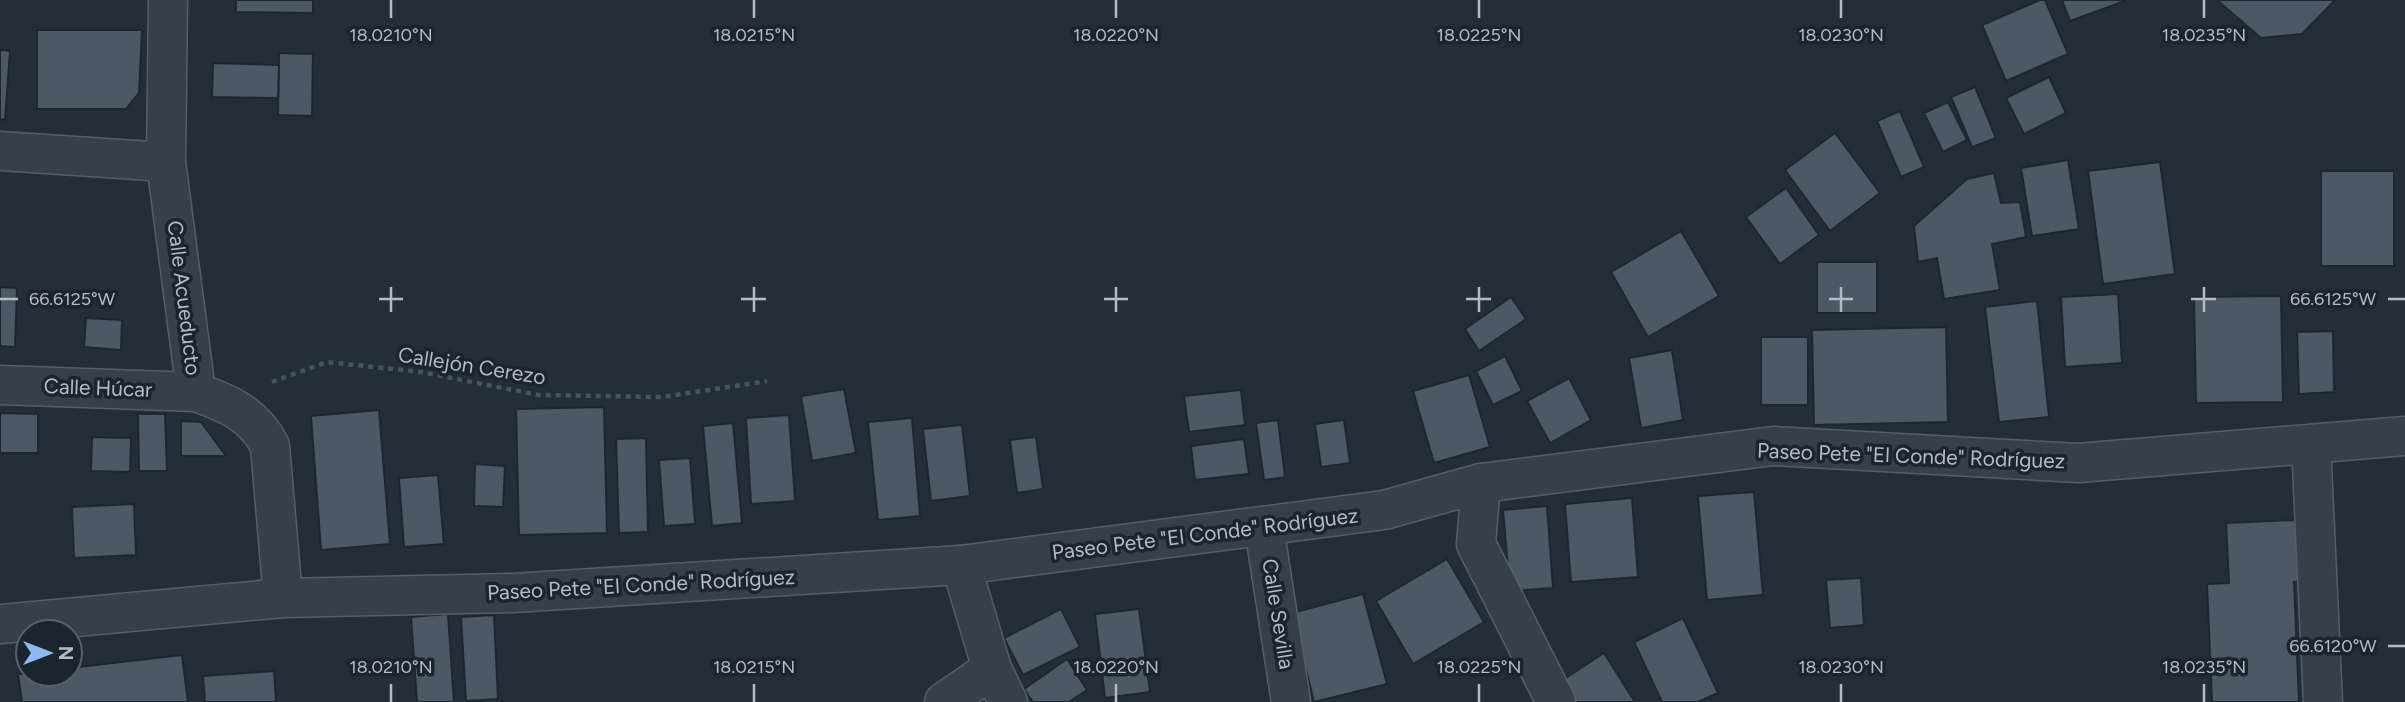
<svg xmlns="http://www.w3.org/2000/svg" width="2405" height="702" font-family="Figtree,sans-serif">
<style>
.building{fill:#4c5965;stroke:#1e2731;stroke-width:2}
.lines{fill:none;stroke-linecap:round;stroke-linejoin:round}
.minor-casing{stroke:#555e68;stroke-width:41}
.path{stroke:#435758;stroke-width:4.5;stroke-dasharray:5 5;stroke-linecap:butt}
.minor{stroke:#37404a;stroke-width:38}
.ticks{fill:none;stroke:#b2bbc6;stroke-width:2.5}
.labels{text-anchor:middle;stroke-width:7;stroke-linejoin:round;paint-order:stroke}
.street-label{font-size:21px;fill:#b2bbc6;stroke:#1c252f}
.ticks-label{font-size:18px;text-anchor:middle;fill:#b2bbc6;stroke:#1c252f;stroke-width:7;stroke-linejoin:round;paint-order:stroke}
</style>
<rect width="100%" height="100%" fill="#242e39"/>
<g class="building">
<path d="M236 0H313V13L236 12Z"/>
<path d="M2040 0H2045L2068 54 2006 81 1982 25Z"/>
<path d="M2062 0H2125V1L2070 21Z"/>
<path d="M2217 0H2335L2302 34 2261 38Z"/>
<path d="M37 30H142L139 93 126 109H37Z"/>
<path d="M0 50 10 51 5 120 0 119Z"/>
<path d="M279 53 313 54 312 116 278 115Z"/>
<path d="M213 63 279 65 278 98 212 97Z"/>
<path d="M2049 77 2066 113 2024 134 2006 98Z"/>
<path d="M1975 87 1996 138 1972 147 1951 97Z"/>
<path d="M1948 102 1967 140 1943 152 1924 113Z"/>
<path d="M1900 111 1924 167 1901 177 1877 121Z"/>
<path d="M1835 133 1880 193 1830 231 1785 170Z"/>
<path d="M2068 160 2079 229 2032 236 2021 168Z"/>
<path d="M2160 162 2175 274 2103 284 2088 171Z"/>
<rect x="2321" y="171" width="73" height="95"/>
<path d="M1994 173 2001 203 2020 202 2026 237 1992 244 2000 290 1944 299 1937 258 1918 262 1914 226 1967 179Z"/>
<path d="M1786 188 1819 235 1780 264 1746 217Z"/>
<path d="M1681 231 1719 296 1648 337 1611 272Z"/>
<rect x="1817" y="262" width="60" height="51"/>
<path d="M0 287 17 288 15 347 0 346Z"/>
<path d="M2118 294 2122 363 2065 367 2061 297Z"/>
<path d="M2281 296 2283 402 2196 403 2194 297Z"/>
<path d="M1511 297 1526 319 1479 351 1465 329Z"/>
<path d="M2037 301 2049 417 1999 422 1985 307Z"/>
<path d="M86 318 122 320 121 350 84 347Z"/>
<path d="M1946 327 1948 422 1814 425 1812 330Z"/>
<path d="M2333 331 2334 392 2299 394 2297 332Z"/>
<rect x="1761" y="337" width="47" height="68"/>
<path d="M1672 350 1683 420 1641 428 1629 358Z"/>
<path d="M1505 356 1522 391 1493 405 1476 371Z"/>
<path d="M1469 375 1490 447 1434 463 1413 391Z"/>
<path d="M1569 378 1591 420 1550 443 1527 401Z"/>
<path d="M844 389 856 453 812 461 801 396Z"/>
<path d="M1241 390 1245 425 1189 432 1184 396Z"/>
<path d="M604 407 607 533 519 535 516 409Z"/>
<path d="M379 410 390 544 321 550 311 416Z"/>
<path d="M0 413 38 414V453H0Z"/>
<path d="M138 414H165L167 471H139Z"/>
<path d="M789 415 795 501 751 504 746 418Z"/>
<path d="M912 418 920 516 878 520 868 422Z"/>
<path d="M1278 420 1285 477 1264 480 1256 423Z"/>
<path d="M1344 420 1350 463 1321 467 1315 424Z"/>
<path d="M181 421 201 422 226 456H181Z"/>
<path d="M733 423 742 523 712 526 703 426Z"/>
<path d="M962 425 970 496 931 501 923 429Z"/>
<path d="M92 437 131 438 130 472 91 471Z"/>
<path d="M1036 437 1043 489 1017 493 1010 440Z"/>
<path d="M646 438 648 532 619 533 616 439Z"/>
<path d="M1244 439 1249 474 1195 480 1191 446Z"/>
<path d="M690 458 695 524 664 526 659 460Z"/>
<path d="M475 464 505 466 503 507 474 506Z"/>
<path d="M438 475 444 544 404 547 399 478Z"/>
<path d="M1754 492 1763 595 1707 600 1698 496Z"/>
<path d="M1632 498 1638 577 1571 582 1565 504Z"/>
<path d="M134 504 136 555 74 558 72 507Z"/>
<path d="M1547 506 1553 588 1510 591 1503 510Z"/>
<path d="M2296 520 2299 581 2294 582 2299 702H2212L2207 584 2229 583 2226 523Z"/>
<path d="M1447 559 1484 622 1413 664 1376 601Z"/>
<path d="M1861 578 1864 625 1830 628 1826 580Z"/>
<path d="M1363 594 1387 684 1314 702 1292 613Z"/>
<path d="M1061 609 1080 647 1023 675 1004 638Z"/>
<path d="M1139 609 1150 692 1105 698 1095 614Z"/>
<path d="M448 614 454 702H417L411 617Z"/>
<path d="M494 615 498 699 466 701 461 617Z"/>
<path d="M1683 618 1718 693 1698 702H1662L1634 642Z"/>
<path d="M1604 653 1635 702H1574L1561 681Z"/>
<path d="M182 655 188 702H22L18 674H70V668Z"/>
<path d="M1067 659 1087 690 1069 702H1033L1024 689Z"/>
<path d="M274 671 276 702H205L203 676Z"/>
</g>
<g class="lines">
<defs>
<g id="minor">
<path d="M168 0 166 162 196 392C227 403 254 414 270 446L283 598"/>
<path d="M0 151 166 162"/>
<path d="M0 385 196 392"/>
<path d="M2311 444 2323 702"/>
<path d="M1481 483 1476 544 1556 702"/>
<path d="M1264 527 1291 702"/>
<path d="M961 565 992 669 1008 702"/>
<path d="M0 624 283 598 513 593 961 565 1384 510 1481 483 1773 446 2078 463 2405 436"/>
<path d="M944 702 992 669"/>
</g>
</defs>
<use href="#minor" class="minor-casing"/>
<path class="path" d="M272 382 327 362 421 372 538 395 663 397 767 381"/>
<use href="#minor" class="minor"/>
</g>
<path class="ticks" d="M391 0V18M754 0V18M1116 0V18M1479 0V18M1841 0V18M2204 0V18M391 287V312M754 287V312M1116 287V312M1479 287V312M1841 287V312M2204 287V312M0 299H18M379 299H403M741 299H766M1104 299H1128M1466 299H1491M1829 299H1853M2191 299H2216M2388 299H2405M2388 646H2405M391 684V702M754 684V702M1116 684V702M1479 684V702M1841 684V702M2204 684V702"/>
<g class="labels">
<g class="street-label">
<text transform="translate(184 298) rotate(83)" y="7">Calle Acueducto</text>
<text transform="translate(472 366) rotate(9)" y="7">Callejón Cerezo</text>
<text transform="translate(98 388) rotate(2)" y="7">Calle Húcar</text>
<text transform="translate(1911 456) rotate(2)" y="7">Paseo Pete "El Conde" Rodríguez</text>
<text transform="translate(1205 534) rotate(-7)" y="7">Paseo Pete "El Conde" Rodríguez</text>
<text transform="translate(641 585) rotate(-3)" y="7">Paseo Pete "El Conde" Rodríguez</text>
<text transform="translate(1278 614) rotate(81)" y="7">Calle Sevilla</text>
</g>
</g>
<g class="ticks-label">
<text x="391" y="41">18.0210°N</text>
<text x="754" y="41">18.0215°N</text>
<text x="1116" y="41">18.0220°N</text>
<text x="1479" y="41">18.0225°N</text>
<text x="1841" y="41">18.0230°N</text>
<text x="2204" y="41">18.0235°N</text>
<text x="2333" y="305">66.6125°W</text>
<text x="72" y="305">66.6125°W</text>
<text x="2333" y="652">66.6120°W</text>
<text x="391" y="673">18.0210°N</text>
<text x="754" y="673">18.0215°N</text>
<text x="1116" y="673">18.0220°N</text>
<text x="1479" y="673">18.0225°N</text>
<text x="1841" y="673">18.0230°N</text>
<text x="2204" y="673">18.0235°N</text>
</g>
<g transform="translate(49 653) rotate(90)"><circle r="33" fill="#1c252f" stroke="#58616b" stroke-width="2"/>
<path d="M0-5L12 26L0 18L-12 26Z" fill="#8cbaf1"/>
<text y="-10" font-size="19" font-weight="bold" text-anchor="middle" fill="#b2bbc6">N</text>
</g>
</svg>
